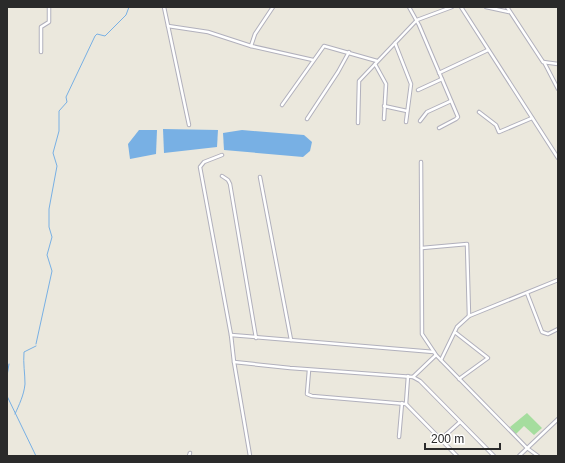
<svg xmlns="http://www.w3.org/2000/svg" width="565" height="463" font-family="Helvetica,sans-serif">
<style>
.grass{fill:#a5dd9e}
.water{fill:#78b0e4}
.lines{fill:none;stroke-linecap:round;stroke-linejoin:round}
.stream{stroke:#78b0e4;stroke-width:1}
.minor-casing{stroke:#b1b0bc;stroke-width:4.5}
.minor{stroke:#fff;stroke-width:2.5}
</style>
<rect width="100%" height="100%" fill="#ebe8dd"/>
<path class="grass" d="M527 413 542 428 534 435 524 426 516 434 510 427Z"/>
<g class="water">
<path d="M163 129 218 130 217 147 164 153Z"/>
<path d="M139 130H157L156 154 130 159 128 144Z"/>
<path d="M242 130 304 135 312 142 310 151 303 157 224 150 223 133Z"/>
</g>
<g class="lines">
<g class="stream">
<path d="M36 344 52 271 47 255 52 237 49 227V209L57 166 53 153 59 131V111L67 102 66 97 95 36 97 34 105 36 126 15 129 7"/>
<path d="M7 376 9 364"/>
<path d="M7 396 36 456"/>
<path d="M15 414C19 405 24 395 25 384 25 373 23 364 24 352L36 346"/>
</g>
<defs>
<g id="minor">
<path d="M164 7 189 125"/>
<path d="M409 7 419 25 458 117 456 119 439 128"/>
<path d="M461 7 558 158"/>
<path d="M486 7 509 12"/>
<path d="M507 7 543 62 558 64"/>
<path d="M168 26 208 32 251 46 313 60"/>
<path d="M395 43 411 84 406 122"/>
<path d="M251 46 255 34 273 7"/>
<path d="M41 52V27L49 22V7"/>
<path d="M544 62 558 89"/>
<path d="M375 64 386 84 384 119"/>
<path d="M439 73 488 50"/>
<path d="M418 90 442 79"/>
<path d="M282 105 324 46 377 61"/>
<path d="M384 106 407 111"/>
<path d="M479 112 496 125 499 132 532 118"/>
<path d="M307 119 338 72 349 52"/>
<path d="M420 121 427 112 451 101"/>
<path d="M358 123 359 81 417 20 452 7"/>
<path d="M222 155 204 162 200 167 231 335 234 362 250 456"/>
<path d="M421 162 422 334 436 355 527 448 538 456"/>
<path d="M222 176 228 180 230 184 256 338"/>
<path d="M260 177 291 340"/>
<path d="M422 248 467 244 469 316"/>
<path d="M527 293 542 332 548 334 558 329"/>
<path d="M456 333 488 358 459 379"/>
<path d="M231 335 434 352"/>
<path d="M441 360 457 327 469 316 558 280"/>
<path d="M234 362 290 368 413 377 420 381 494 456"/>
<path d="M309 370 307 394 312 396 406 404 457 456"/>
<path d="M413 377 436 355"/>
<path d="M406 404 408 376"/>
<path d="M399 437 402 403"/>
<path d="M440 440 460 422"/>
<path d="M189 456 190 453"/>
<path d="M519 456 558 419"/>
</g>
</defs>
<use href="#minor" class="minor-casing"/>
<use href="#minor" class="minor"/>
</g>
<rect width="565" height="463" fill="none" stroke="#2a2a2a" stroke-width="16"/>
<path d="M425 443v6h75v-6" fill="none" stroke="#2a2a2a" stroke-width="2"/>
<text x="431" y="443" font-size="12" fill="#2a2a2a" stroke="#ffffff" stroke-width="3" paint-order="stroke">200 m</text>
</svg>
